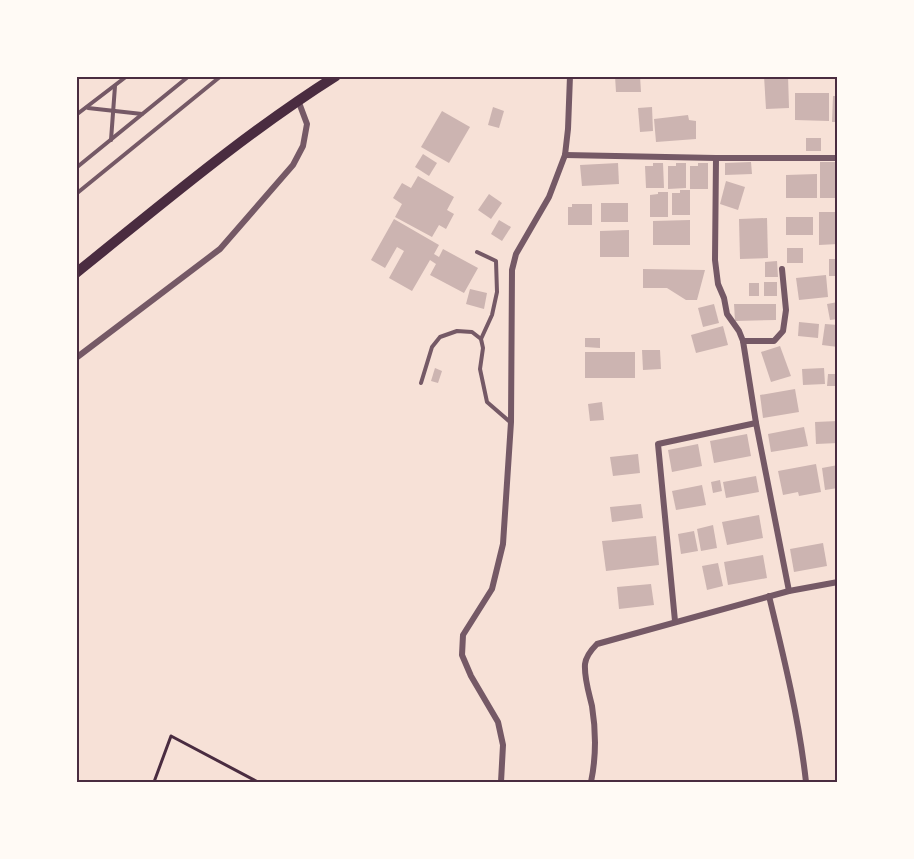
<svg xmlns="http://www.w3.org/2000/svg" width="914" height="859" font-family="Quicksand,sans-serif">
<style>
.building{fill:#ccb4b1}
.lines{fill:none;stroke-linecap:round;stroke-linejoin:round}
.path{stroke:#4a2c40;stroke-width:3}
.service{stroke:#755966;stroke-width:4}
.minor{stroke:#755966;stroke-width:6}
.secondary{stroke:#4a2c40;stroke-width:10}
.neatline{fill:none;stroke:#4a2c40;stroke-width:2}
</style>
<rect width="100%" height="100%" fill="#f7e1d7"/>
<g class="building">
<path d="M615 76H640L641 92H616Z"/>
<path d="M764 76H788L789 108 766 109Z"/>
<path d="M795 93H829V121L795 120Z"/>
<path d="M833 96H838V122H832Z"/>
<path d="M493 107 504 111 499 128 488 125Z"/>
<path d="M652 107 653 131 640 132 638 108Z"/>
<path d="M442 111 470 127 449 163 421 147Z"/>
<path d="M688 115 689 120 696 121V139L656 142 654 119Z"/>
<rect x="806" y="138" width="15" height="13"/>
<path d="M423 154 437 163 429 176 415 167Z"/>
<path d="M751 162 752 174 725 175V163Z"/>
<rect x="820" y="162" width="18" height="36"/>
<path d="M618 163 619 184 582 186 580 165Z"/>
<path d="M653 163H663L664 188H646L645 166H653Z"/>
<path d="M676 163H686V188L668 189V166H676Z"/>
<path d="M698 163H708V189H690V166H698Z"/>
<path d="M817 174V198H786V175Z"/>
<path d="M418 176 454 197 447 210 454 214 446 229 439 225 432 237 395 217 402 204 393 198 402 183 411 188Z"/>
<path d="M726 181 745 187 738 210 720 204Z"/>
<path d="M680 190H690V215H672V193H680Z"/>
<path d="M658 192H668V217H650V195L658 194Z"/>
<path d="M489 194 502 203 491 219 478 210Z"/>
<rect x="601" y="203" width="27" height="19"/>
<path d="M572 204H592V225H568V207H572Z"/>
<path d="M819 212H838V244L819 245Z"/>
<rect x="786" y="217" width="27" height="18"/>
<path d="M767 218 768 258 740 259 739 219Z"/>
<path d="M394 219 439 245 434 254 439 257 443 249 478 268 464 293 430 275 436 264 430 260 412 291 389 278 404 251 397 247 385 268 371 260Z"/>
<path d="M499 220 511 227 502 241 491 234Z"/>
<path d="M690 220V245H653V221Z"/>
<path d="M629 230V257H600V231Z"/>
<rect x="787" y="248" width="16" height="15"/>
<rect x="829" y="259" width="9" height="17"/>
<path d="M777 261 778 277H765V262Z"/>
<path d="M643 269 705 270 697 300H686L667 288H643Z"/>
<path d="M826 275 828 297 799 300 796 278Z"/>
<rect x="764" y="282" width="13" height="14"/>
<rect x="749" y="283" width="10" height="13"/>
<path d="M470 289 487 293 484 309 466 304Z"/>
<path d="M838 302V319L830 320 827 304Z"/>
<path d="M714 304 719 323 703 327 698 308Z"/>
<path d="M734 304H776V320L735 321Z"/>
<path d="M799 322 819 324 818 338 798 336Z"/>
<path d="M825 324 838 325V347L822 345Z"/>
<path d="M723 326 728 345 696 353 691 335Z"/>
<path d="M585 338H600V348L585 347Z"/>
<path d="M780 346 791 376 771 382 761 352Z"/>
<path d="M642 350H660L661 369 643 370Z"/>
<rect x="585" y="352" width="50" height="26"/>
<path d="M435 368 442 371 438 383 431 381Z"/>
<path d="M824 368 825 384 803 385 802 369Z"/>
<path d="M828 374H838V386H827Z"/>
<path d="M795 389 799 412 763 418 760 395Z"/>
<path d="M602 402 604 420 590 421 588 404Z"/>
<path d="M838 421V443L816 444 815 422Z"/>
<path d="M804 427 808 446 771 452 768 434Z"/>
<path d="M747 434 751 456 714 463 710 441Z"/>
<path d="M698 444 702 466 672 472 668 450Z"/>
<path d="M638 454 640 473 613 476 610 457Z"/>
<path d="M816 464 821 492 799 496 798 492 783 495 778 471Z"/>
<path d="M838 465V488L825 490 822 468Z"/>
<path d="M756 476 759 492 726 498 723 482Z"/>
<path d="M720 480 722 491 713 493 711 482Z"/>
<path d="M702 485 706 505 676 510 672 491Z"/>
<path d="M641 504 643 518 612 522 610 507Z"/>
<path d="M759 515 763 538 727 545 722 522Z"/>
<path d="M713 525 717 548 701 551 697 529Z"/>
<path d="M694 531 698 551 681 554 678 534Z"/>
<path d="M656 536 659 565 606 571 602 541Z"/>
<path d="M823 543 827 566 794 572 790 549Z"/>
<path d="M763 555 767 578 728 585 724 562Z"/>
<path d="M718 563 723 586 707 590 702 566Z"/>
<path d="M651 584 654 605 619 609 617 587Z"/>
</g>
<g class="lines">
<path class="path" d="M154 782 171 736 258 782"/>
<g class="service">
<path d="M88 108 142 114"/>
<path d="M76 115 127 76"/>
<path d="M111 140 115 86"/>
<path d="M76 168 189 76"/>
<path d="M76 194 221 76"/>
<path d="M477 252 496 261 497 292 492 315 481 339"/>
<path d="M421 383 432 347 440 337 457 331 472 332 481 339 483 348 480 369 487 402 510 422"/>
</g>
<g class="minor">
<path d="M565 155 716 158H838"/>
<path d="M716 158 715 260 718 284 724 298 727 314 739 331 743 341 756 423 789 591"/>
<path d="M743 341H774L783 331 786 310 782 269"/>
<path d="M76 358 220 249 293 165 303 146 307 124 298 100"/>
<path d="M769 596C784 658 799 719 806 782"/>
<path d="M675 621 658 444 756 423"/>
<path d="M501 782 503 745 498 722 471 676 462 655 463 635 492 589 503 544 511 422 512 270 516 254 549 197 565 155 568 129 570 76"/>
<path d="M591 782C596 758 596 731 592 706 589 693 584 678 585 664 586 656 591 650 597 644L789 591 838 582"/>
</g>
<path class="secondary" d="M76 273C161 205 244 134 336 76"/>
</g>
<rect width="914" height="859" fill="none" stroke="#fffaf5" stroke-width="156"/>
<rect x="78" y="78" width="758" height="703" class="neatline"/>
</svg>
